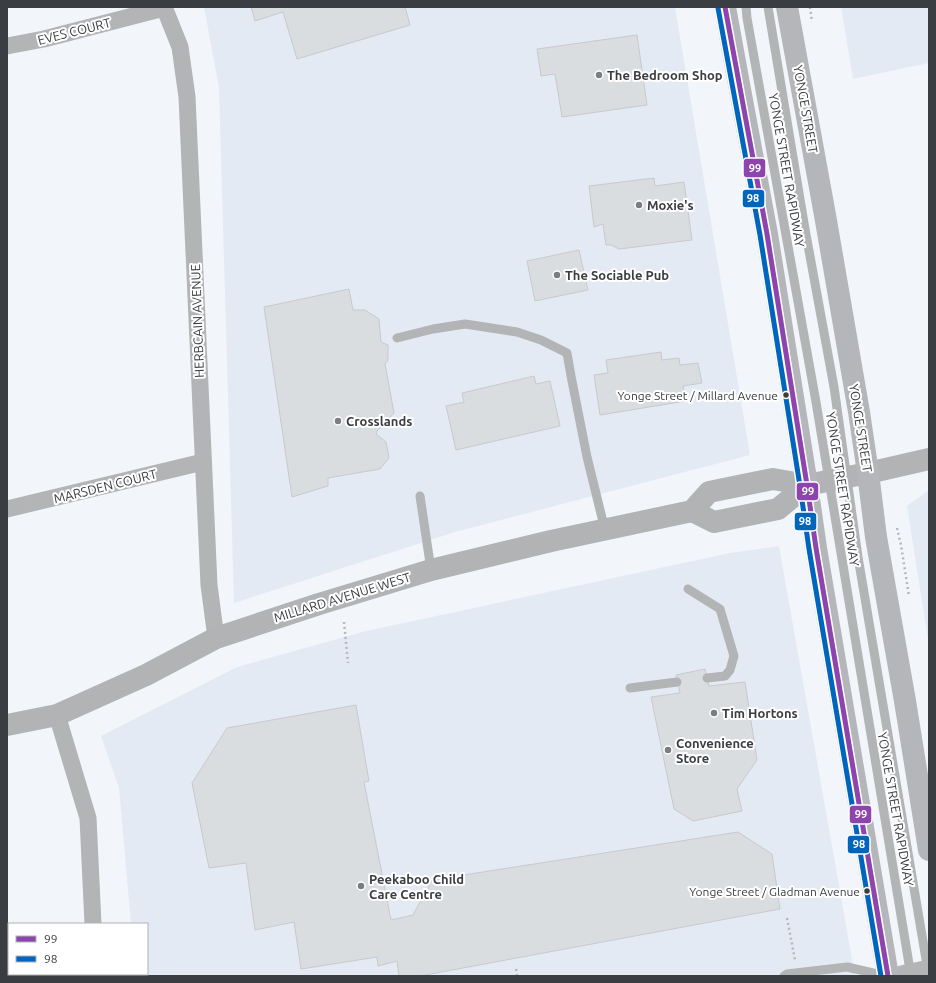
<svg xmlns="http://www.w3.org/2000/svg" width="936" height="983" font-family="Ubuntu,sans-serif">
<style>
.built{fill:#e4eaf4}
.building{fill:#dadde0;stroke:#c7cacd}
.lines{fill:none;stroke-linecap:round;stroke-linejoin:round}
.path{stroke:#b5b7b9;stroke-width:2.5;stroke-dasharray:2 3;stroke-linecap:butt}
.lane{stroke:#b2b4b5;stroke-width:9}
.street{stroke:#b2b4b5;stroke-width:17}
.secondary{stroke:#b1b3b5;stroke-width:22}
.primary{stroke:#b4b6b9;stroke-width:22}
.bus-1-casing{stroke:#fff;stroke-width:8}
.bus-2-casing{stroke:#fff;stroke-width:8}
.bus-1{stroke:#8e44ad;stroke-width:5}
.bus-2{stroke:#0065bd;stroke-width:5}
.poi-dot{fill:#7a7e82;stroke:#fff;stroke-width:1.5}
.bus-dot{fill:#3a3d41;stroke:#fff;stroke-width:1.5}
.labels{text-anchor:middle;stroke-width:4;stroke-linejoin:round;paint-order:stroke}
.bus-label{font-size:12px;fill:#3a3d41;stroke:#fff;text-anchor:end}
.street-label{font-size:13px;fill:#3a3d41;stroke:#fff}
.poi-label{font-size:13px;font-weight:bold;fill:#3a3d41;stroke:#fff;text-anchor:start}
.line-badge{stroke:#fff;stroke-width:1.5}
.badge-label{font-size:11px;text-anchor:middle;font-weight:bold;fill:#fff}
</style>
<rect width="100%" height="100%" fill="#f2f6fa"/>
<g class="built">
<path d="M204 7H675L750 455 455 532 234 603 219 88Z"/>
<path d="M841 7H929V63L853 79Z"/>
<path d="M929 490V646L907 506Z"/>
<path d="M779 546 855 976H134V974H147V924H131L119 788 101 736 237 667 366 631 730 553Z"/>
</g>
<g class="building">
<path d="M251 7H405L410 25 297 59 283 12 255 21Z"/>
<path d="M637 35 647 105 562 117 555 74 541 76 537 49Z"/>
<path d="M654 178 655 186 684 182 692 240 619 249 611 245H606L603 224 594 227 589 186Z"/>
<path d="M579 250 588 290 535 301 527 261Z"/>
<path d="M349 289 353 310H365L379 319 381 342 388 345V360L385 364 394 413 377 431 376 434 386 442 389 458 380 469 328 478V486L292 497 264 307Z"/>
<path d="M661 352 662 360 679 358 680 365 698 363 702 383 683 386 686 401 600 415 594 375 608 373 606 360Z"/>
<path d="M534 376 536 384 550 381 560 426 456 450 446 406 464 402 462 393Z"/>
<path d="M705 669 709 686 745 682 757 760 737 789 742 811 693 821 674 809 651 697 680 693 676 675Z"/>
<path d="M356 705 369 781 364 782 391 920 413 915 432 880 738 832 772 854 780 909 420 976H399L397 961 378 966 377 957 301 969 294 922 255 930 246 863 209 868 192 783 227 728Z"/>
</g>
<g class="lines">
<g class="path">
<path d="M810 7 812 22"/>
<path d="M897 528 901 545 909 596"/>
<path d="M344 622 348 663"/>
<path d="M787 918 795 960"/>
<path d="M516 969 517 976"/>
</g>
<g class="lane">
<path d="M746 7 747 18 816 402 911 976"/>
<path d="M768 7 805 229 834 387 858 557 928 971"/>
<path d="M397 338 433 329 465 324 517 332 541 340 567 353 571 376 587 457 605 530"/>
<path d="M420 496 431 570"/>
<path d="M688 589 720 609 734 656 730 670 725 676 707 678"/>
<path d="M630 688 677 682"/>
<path d="M784 976 787 974 847 967 886 976"/>
</g>
<g class="street">
<path d="M164 7 180 47 187 97 209 585 216 638"/>
<path d="M7 46 44 39 164 8"/>
<path d="M7 509 203 462"/>
<path d="M57 715 88 818 93 924"/>
<path d="M95 974V976"/>
<path d="M892 976 929 968"/>
</g>
<g class="secondary">
<path d="M692 511 714 522 778 509 807 485"/>
<path d="M7 725 57 715 146 675 216 638 319 604 431 570 551 541 692 511 709 492 773 479 807 485 868 473 929 459"/>
</g>
<g class="primary">
<path d="M725 7 739 84 767 234 807 485 816 548 888 976"/>
<path d="M787 7 825 215 859 412 868 473 876 537 905 701 929 850"/>
</g>
<defs>
<path id="bus-1" d="M725 7 767 234 807 485 816 548 888 976"/>
<path id="bus-2" d="M718 8 760 235 800 486 809 549 881 976"/>
</defs>
<use href="#bus-1" class="bus-1-casing"/>
<use href="#bus-2" class="bus-2-casing"/>
<use href="#bus-1" class="bus-1"/>
<use href="#bus-2" class="bus-2"/>
</g>
<g class="poi-dot">
<circle cx="599" cy="75" r="4"/>
<circle cx="639" cy="205" r="4"/>
<circle cx="557" cy="275" r="4"/>
<circle cx="338" cy="421" r="4"/>
<circle cx="714" cy="713" r="4"/>
<circle cx="668" cy="750" r="4"/>
<circle cx="361" cy="886" r="4"/>
</g>
<g class="bus-dot">
<circle cx="786" cy="395" r="3.5"/>
<circle cx="867" cy="891" r="3.5"/>
</g>
<g class="labels">
<g class="bus-label">
<text x="778" y="400">Yonge Street / Millard Avenue</text>
<text x="860" y="896">Yonge Street / Gladman Avenue</text>
</g>
<g class="street-label">
<text transform="translate(74 31) rotate(-14)" y="5">EVES COURT</text>
<text transform="translate(806 109) rotate(80)" y="5">YONGE STREET</text>
<text transform="translate(787 170) rotate(80)" y="5">YONGE STREET RAPIDWAY</text>
<text transform="translate(197 321) rotate(-92)" y="5">HERBCAIN AVENUE</text>
<text transform="translate(861 428) rotate(81)" y="5">YONGE STREET</text>
<text transform="translate(105 486) rotate(-14)" y="5">MARSDEN COURT</text>
<text transform="translate(843 489) rotate(81)" y="5">YONGE STREET RAPIDWAY</text>
<text transform="translate(342 597) rotate(-17)" y="5">MILLARD AVENUE WEST</text>
<text transform="translate(896 809) rotate(80)" y="5">YONGE STREET RAPIDWAY</text>
</g>
<g class="poi-label">
<text x="607" y="80">The Bedroom Shop</text>
<text x="647" y="210">Moxie's</text>
<text x="565" y="280">The Sociable Pub</text>
<text x="346" y="426">Crosslands</text>
<text x="722" y="718">Tim Hortons</text>
<text x="676" y="748">Convenience<tspan x="676" dy="15">Store</tspan></text>
<text x="369" y="884">Peekaboo Child<tspan x="369" dy="15">Care Centre</tspan></text>
</g>
</g>
<g class="line-badge">
<rect x="743" y="158" width="23" height="20" rx="4" fill="#8e44ad"/>
<rect x="742" y="189" width="23" height="19" rx="4" fill="#0065bd"/>
<rect x="796" y="482" width="23" height="19" rx="4" fill="#8e44ad"/>
<rect x="794" y="512" width="23" height="19" rx="4" fill="#0065bd"/>
<rect x="849" y="805" width="23" height="19" rx="4" fill="#8e44ad"/>
<rect x="847" y="835" width="23" height="19" rx="4" fill="#0065bd"/>
</g>
<g class="badge-label">
<text x="755" y="172">99</text>
<text x="753" y="202">98</text>
<text x="808" y="495">99</text>
<text x="805" y="525">98</text>
<text x="861" y="818">99</text>
<text x="859" y="848">98</text>
</g>
<rect width="936" height="983" fill="none" stroke="#3a3d41" stroke-width="16"/>
<rect x="8" y="923" width="140" height="52" fill="#ffffff" stroke="#b0b1b3"/>
<rect x="16" y="936" width="20" height="6" fill="#8e44ad" stroke="#b0b1b3"/>
<text x="44" y="943" font-size="12" fill="#3a3d41">99</text>
<rect x="16" y="956" width="20" height="6" fill="#0065bd" stroke="#b0b1b3"/>
<text x="44" y="963" font-size="12" fill="#3a3d41">98</text>
</svg>
